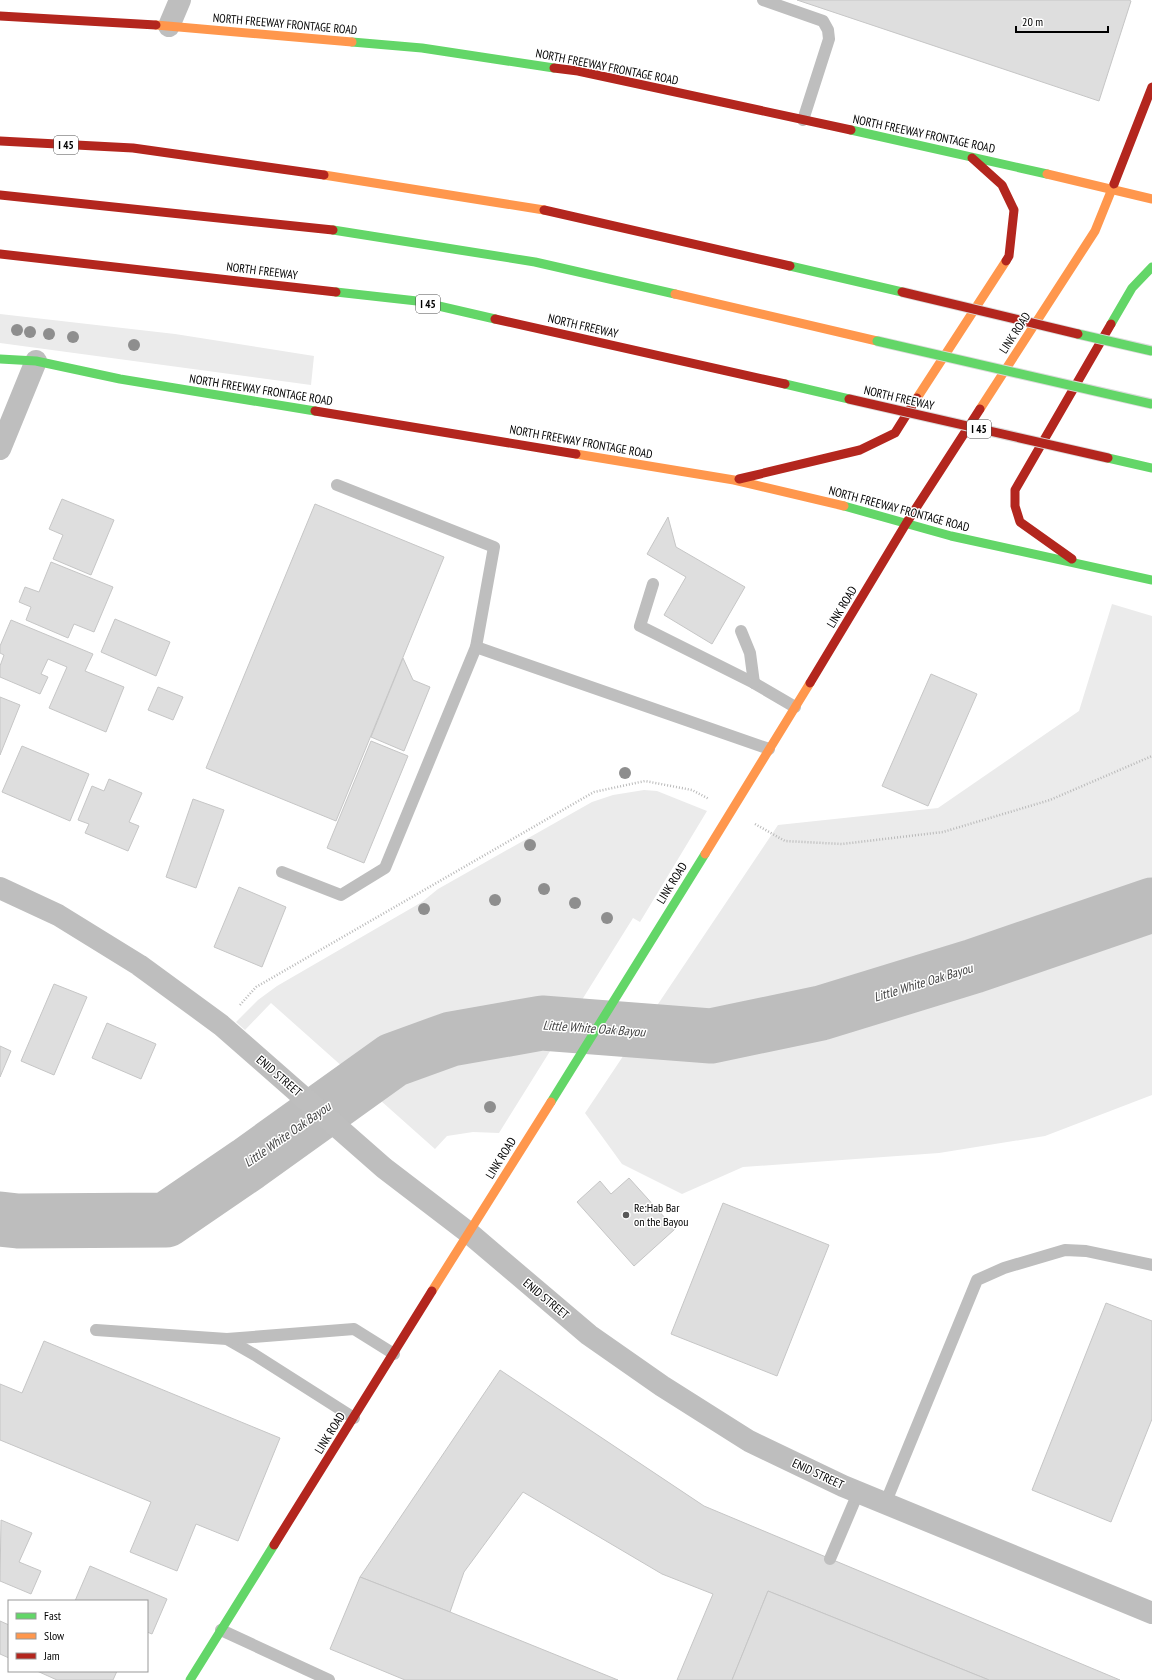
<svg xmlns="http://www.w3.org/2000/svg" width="1152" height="1680" font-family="'PT Sans Narrow',sans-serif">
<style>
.green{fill:#ebebeb}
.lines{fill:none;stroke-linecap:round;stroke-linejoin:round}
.river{stroke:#bdbdbd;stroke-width:55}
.building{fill:#dedede;stroke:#c6c6c6}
.path{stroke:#b9b9b9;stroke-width:2.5;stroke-dasharray:1 2;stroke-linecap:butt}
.lane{stroke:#bebebe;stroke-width:12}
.street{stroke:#bebebe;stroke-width:22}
.fast{stroke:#63d668;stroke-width:9}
.slow{stroke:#ff974d;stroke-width:9}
.jam{stroke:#b3261e;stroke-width:9}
.fast-bridge-casing{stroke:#dbdbdb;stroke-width:11;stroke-linecap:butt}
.jam-bridge-casing{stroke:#dbdbdb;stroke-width:11;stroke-linecap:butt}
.fast-bridge{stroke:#63d668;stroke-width:9}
.jam-bridge{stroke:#b3261e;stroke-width:9}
.tree{fill:#8e8e8e}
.poi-dot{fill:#595959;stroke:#fff;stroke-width:1.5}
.labels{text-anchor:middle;stroke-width:3;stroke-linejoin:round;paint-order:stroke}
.shield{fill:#fff;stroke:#4c4c4c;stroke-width:1}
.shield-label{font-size:11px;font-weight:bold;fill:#000}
.street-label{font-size:12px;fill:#000;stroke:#fff}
.poi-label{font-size:12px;fill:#000;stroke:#fff;text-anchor:start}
.water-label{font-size:13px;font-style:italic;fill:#424242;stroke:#fff}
</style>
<rect width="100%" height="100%" fill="#fff"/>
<g class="green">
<path d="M0 314 175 334 314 356 311 385 0 343Z"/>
<path d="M1112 604 1152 616V1095L1045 1136 939 1153 743 1167 682 1194 622 1164 585 1113 778 825 938 808 1079 711Z"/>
<path d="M644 790 657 791 707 811 640 922 633 918 499 1133 473 1132 447 1136 435 1149 271 1003 245 1030 236 1022 258 1000 277 986 422 902 438 889 592 802 613 795Z"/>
</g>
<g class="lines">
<path class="river" d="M0 1219 18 1221 166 1220 248 1164 393 1060 451 1039 542 1023 711 1036 821 1013 974 966 1152 905"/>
</g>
<g class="building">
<path d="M797 0H1129L1131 1 1099 101Z"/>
<path d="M62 499 114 520 91 575 53 559 63 535 49 529Z"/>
<path d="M315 504 444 557 336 821 206 768Z"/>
<path d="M668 517 676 547 745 587 712 644 664 615 686 577 647 554Z"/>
<path d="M51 562 113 587 94 632 74 624 68 638 26 620 31 607 19 602 25 587 39 592Z"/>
<path d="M115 619 170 642 156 676 101 652Z"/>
<path d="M11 620 93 654 85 671 124 687 106 732 49 708 67 667 48 659 41 674 48 677 40 694 0 677V666L4 655 0 653V646Z"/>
<path d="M403 658 413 680 430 687 404 751 371 737Z"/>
<path d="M931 674 977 694 928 806 882 786Z"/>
<path d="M158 687 183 697 173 720 148 710Z"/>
<path d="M0 697 20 705 0 755Z"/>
<path d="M371 741 408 756 364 863 327 848Z"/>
<path d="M22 746 89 774 70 821 2 792Z"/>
<path d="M109 779 142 793 129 822 139 826 128 851 85 833 89 824 78 820 92 786 104 791Z"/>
<path d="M193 799 224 810 196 888 166 877Z"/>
<path d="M239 887 286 907 262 967 214 947Z"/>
<path d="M54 984 87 997 54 1075 21 1061Z"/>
<path d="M107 1023 156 1044 141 1079 92 1058Z"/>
<path d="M0 1046 11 1051 0 1077Z"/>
<path d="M629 1178 675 1229 634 1266 577 1202 600 1181 611 1194Z"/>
<path d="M723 1203 829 1245 777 1376 671 1334Z"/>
<path d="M1106 1303 1152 1321V1419L1111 1522 1032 1490Z"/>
<path d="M44 1341 280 1438 238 1541 196 1524 177 1571 130 1552 151 1502 0 1440V1384L22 1393Z"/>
<path d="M500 1370 704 1506 1120 1680H989L768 1591 732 1680H677L713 1594 662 1574 523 1492 464 1572 450 1612 360 1577Z"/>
<path d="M1 1520 32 1533 19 1562 41 1571 31 1594 0 1581Z"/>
<path d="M90 1566 167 1599 152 1634 147 1632V1601H75Z"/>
<path d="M360 1577 450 1612 618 1680H405L330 1649Z"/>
<path d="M768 1591 989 1680H732Z"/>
<path d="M0 1621 9 1625V1658L0 1654Z"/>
<path d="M37 1671H117L113 1680H57Z"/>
</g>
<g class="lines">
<g class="path">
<path d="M755 824 785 841 842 844 943 832 1050 800 1152 756"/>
<path d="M240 1005 256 987 594 792 645 781 692 790 709 799"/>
</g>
<g class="lane">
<path d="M763 0 823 21 828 30 829 39 803 120"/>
<path d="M337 485 494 547 476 647 769 749"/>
<path d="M653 584 640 626 754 683 795 707"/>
<path d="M741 631 750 653 754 683"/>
<path d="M282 872 341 895 385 868 476 647"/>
<path d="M96 1330 227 1339 255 1355 354 1418"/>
<path d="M227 1339 354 1329 394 1354"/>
<path d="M885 1504 977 1280 1004 1268 1065 1250 1086 1251 1152 1265"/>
<path d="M830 1559 858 1493"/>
<path d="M221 1630 329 1680"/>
</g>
<g class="street">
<path d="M169 26 180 0"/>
<path d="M0 449 36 361"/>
<path d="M0 888 58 915 139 965 221 1025 384 1168 469 1233 589 1335 662 1386 749 1441 843 1486 1152 1613"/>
</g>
<g class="fast">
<path d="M352 42 422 48 554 68"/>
<path d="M851 130 1047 174"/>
<path d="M333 230 535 262 675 294"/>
<path d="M790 266 902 292"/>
<path d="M336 292 417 301 495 319"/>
<path d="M1111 324 1132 288 1152 267"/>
<path d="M0 359 36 361 120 379 315 411"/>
<path d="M785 384 849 399"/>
<path d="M1108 458 1152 468"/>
<path d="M844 506 951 536 1152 580"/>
<path d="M551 1102 705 854"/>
<path d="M190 1680 274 1545"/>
</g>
<g class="slow">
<path d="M156 25 352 42"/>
<path d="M1047 174 1152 199"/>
<path d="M324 175 544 210"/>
<path d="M675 294 877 341"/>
<path d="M917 398 1006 261"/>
<path d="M980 409 1095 231 1114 184"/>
<path d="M576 454 734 480 844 506"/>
<path d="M705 854 810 683"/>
<path d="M432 1291 551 1102"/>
</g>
<g class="jam">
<path d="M0 16 156 25"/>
<path d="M554 68 578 71 851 130"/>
<path d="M0 141 133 148 324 175"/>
<path d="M972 158 1002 185 1014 210 1009 256 1006 261"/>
<path d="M1114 184 1152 87"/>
<path d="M0 195 333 230"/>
<path d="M544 210 790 266"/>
<path d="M0 254 336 292"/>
<path d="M495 319 785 384"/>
<path d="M315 411 576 454"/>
<path d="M739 479 860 450 895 433 917 398"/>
<path d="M1072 559 1020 522 1015 506V490L1111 324"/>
<path d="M810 683 907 522 980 409"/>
<path d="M274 1545 432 1291"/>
</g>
<defs>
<g id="fast-bridge">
<path d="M1078 334 1152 351"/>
<path d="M877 341 1152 404"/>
</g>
<g id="jam-bridge">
<path d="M902 292 1078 334"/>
<path d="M849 399 1108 458"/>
</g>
</defs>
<use href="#fast-bridge" class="fast-bridge-casing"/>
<use href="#jam-bridge" class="jam-bridge-casing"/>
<use href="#fast-bridge" class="fast-bridge"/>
<use href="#jam-bridge" class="jam-bridge"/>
</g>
<g class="tree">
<circle cx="17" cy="330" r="6"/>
<circle cx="30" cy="332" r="6"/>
<circle cx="49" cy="334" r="6"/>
<circle cx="73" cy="337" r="6"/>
<circle cx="134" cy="345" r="6"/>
<circle cx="625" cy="773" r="6"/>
<circle cx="530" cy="845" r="6"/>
<circle cx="544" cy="889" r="6"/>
<circle cx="495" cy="900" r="6"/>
<circle cx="575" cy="903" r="6"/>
<circle cx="424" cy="909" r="6"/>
<circle cx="607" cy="918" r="6"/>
<circle cx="490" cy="1107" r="6"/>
</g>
<circle class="poi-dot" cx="626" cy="1215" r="4"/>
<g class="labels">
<g class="shield">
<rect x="54" y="136" width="24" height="18" rx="3"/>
<rect x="416" y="295" width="24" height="18" rx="3"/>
<rect x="967" y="420" width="24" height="18" rx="3"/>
</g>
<g class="shield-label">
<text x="66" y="149">I 45</text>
<text x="428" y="308">I 45</text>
<text x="979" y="433">I 45</text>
</g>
<g class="street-label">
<text transform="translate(285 24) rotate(5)" y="4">NORTH FREEWAY FRONTAGE ROAD</text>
<text transform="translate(607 67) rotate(11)" y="4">NORTH FREEWAY FRONTAGE ROAD</text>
<text transform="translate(924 134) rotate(12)" y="4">NORTH FREEWAY FRONTAGE ROAD</text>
<text transform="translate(262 271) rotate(7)" y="4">NORTH FREEWAY</text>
<text transform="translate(583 326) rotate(13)" y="4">NORTH FREEWAY</text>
<text transform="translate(1015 333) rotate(-57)" y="4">LINK ROAD</text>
<text transform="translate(261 390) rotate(9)" y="4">NORTH FREEWAY FRONTAGE ROAD</text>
<text transform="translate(899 398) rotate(13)" y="4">NORTH FREEWAY</text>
<text transform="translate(581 442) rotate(10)" y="4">NORTH FREEWAY FRONTAGE ROAD</text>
<text transform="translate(899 509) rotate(15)" y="4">NORTH FREEWAY FRONTAGE ROAD</text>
<text transform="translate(842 607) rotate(-59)" y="4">LINK ROAD</text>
<text transform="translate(672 883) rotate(-58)" y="4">LINK ROAD</text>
<text transform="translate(279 1076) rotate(41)" y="4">ENID STREET</text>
<text transform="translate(501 1158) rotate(-58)" y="4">LINK ROAD</text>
<text transform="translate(546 1299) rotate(40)" y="4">ENID STREET</text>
<text transform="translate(330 1433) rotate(-58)" y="4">LINK ROAD</text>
<text transform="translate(818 1474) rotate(25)" y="4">ENID STREET</text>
</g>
<g class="poi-label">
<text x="634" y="1212">Re:Hab Bar<tspan x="634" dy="14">on the Bayou</tspan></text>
</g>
<g class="water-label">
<text transform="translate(923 982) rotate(-17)" y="5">Little White Oak Bayou</text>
<text transform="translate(594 1028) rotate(4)" y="5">Little White Oak Bayou</text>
<text transform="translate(287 1134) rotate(-35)" y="5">Little White Oak Bayou</text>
</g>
</g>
<rect x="8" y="1600" width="140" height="72" fill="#ffffff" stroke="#999999"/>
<rect x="16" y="1613" width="20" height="6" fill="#63d668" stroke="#999999"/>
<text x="44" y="1620" font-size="12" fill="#000000">Fast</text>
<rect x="16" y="1633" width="20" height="6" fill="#ff974d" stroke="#999999"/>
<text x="44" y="1640" font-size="12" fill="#000000">Slow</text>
<rect x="16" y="1653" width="20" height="6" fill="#b3261e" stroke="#999999"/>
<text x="44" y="1660" font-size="12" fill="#000000">Jam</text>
<path d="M1016 26v6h92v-6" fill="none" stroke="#000000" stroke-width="2"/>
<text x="1022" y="26" font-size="12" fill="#000000" stroke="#ffffff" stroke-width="3" paint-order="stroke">20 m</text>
</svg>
